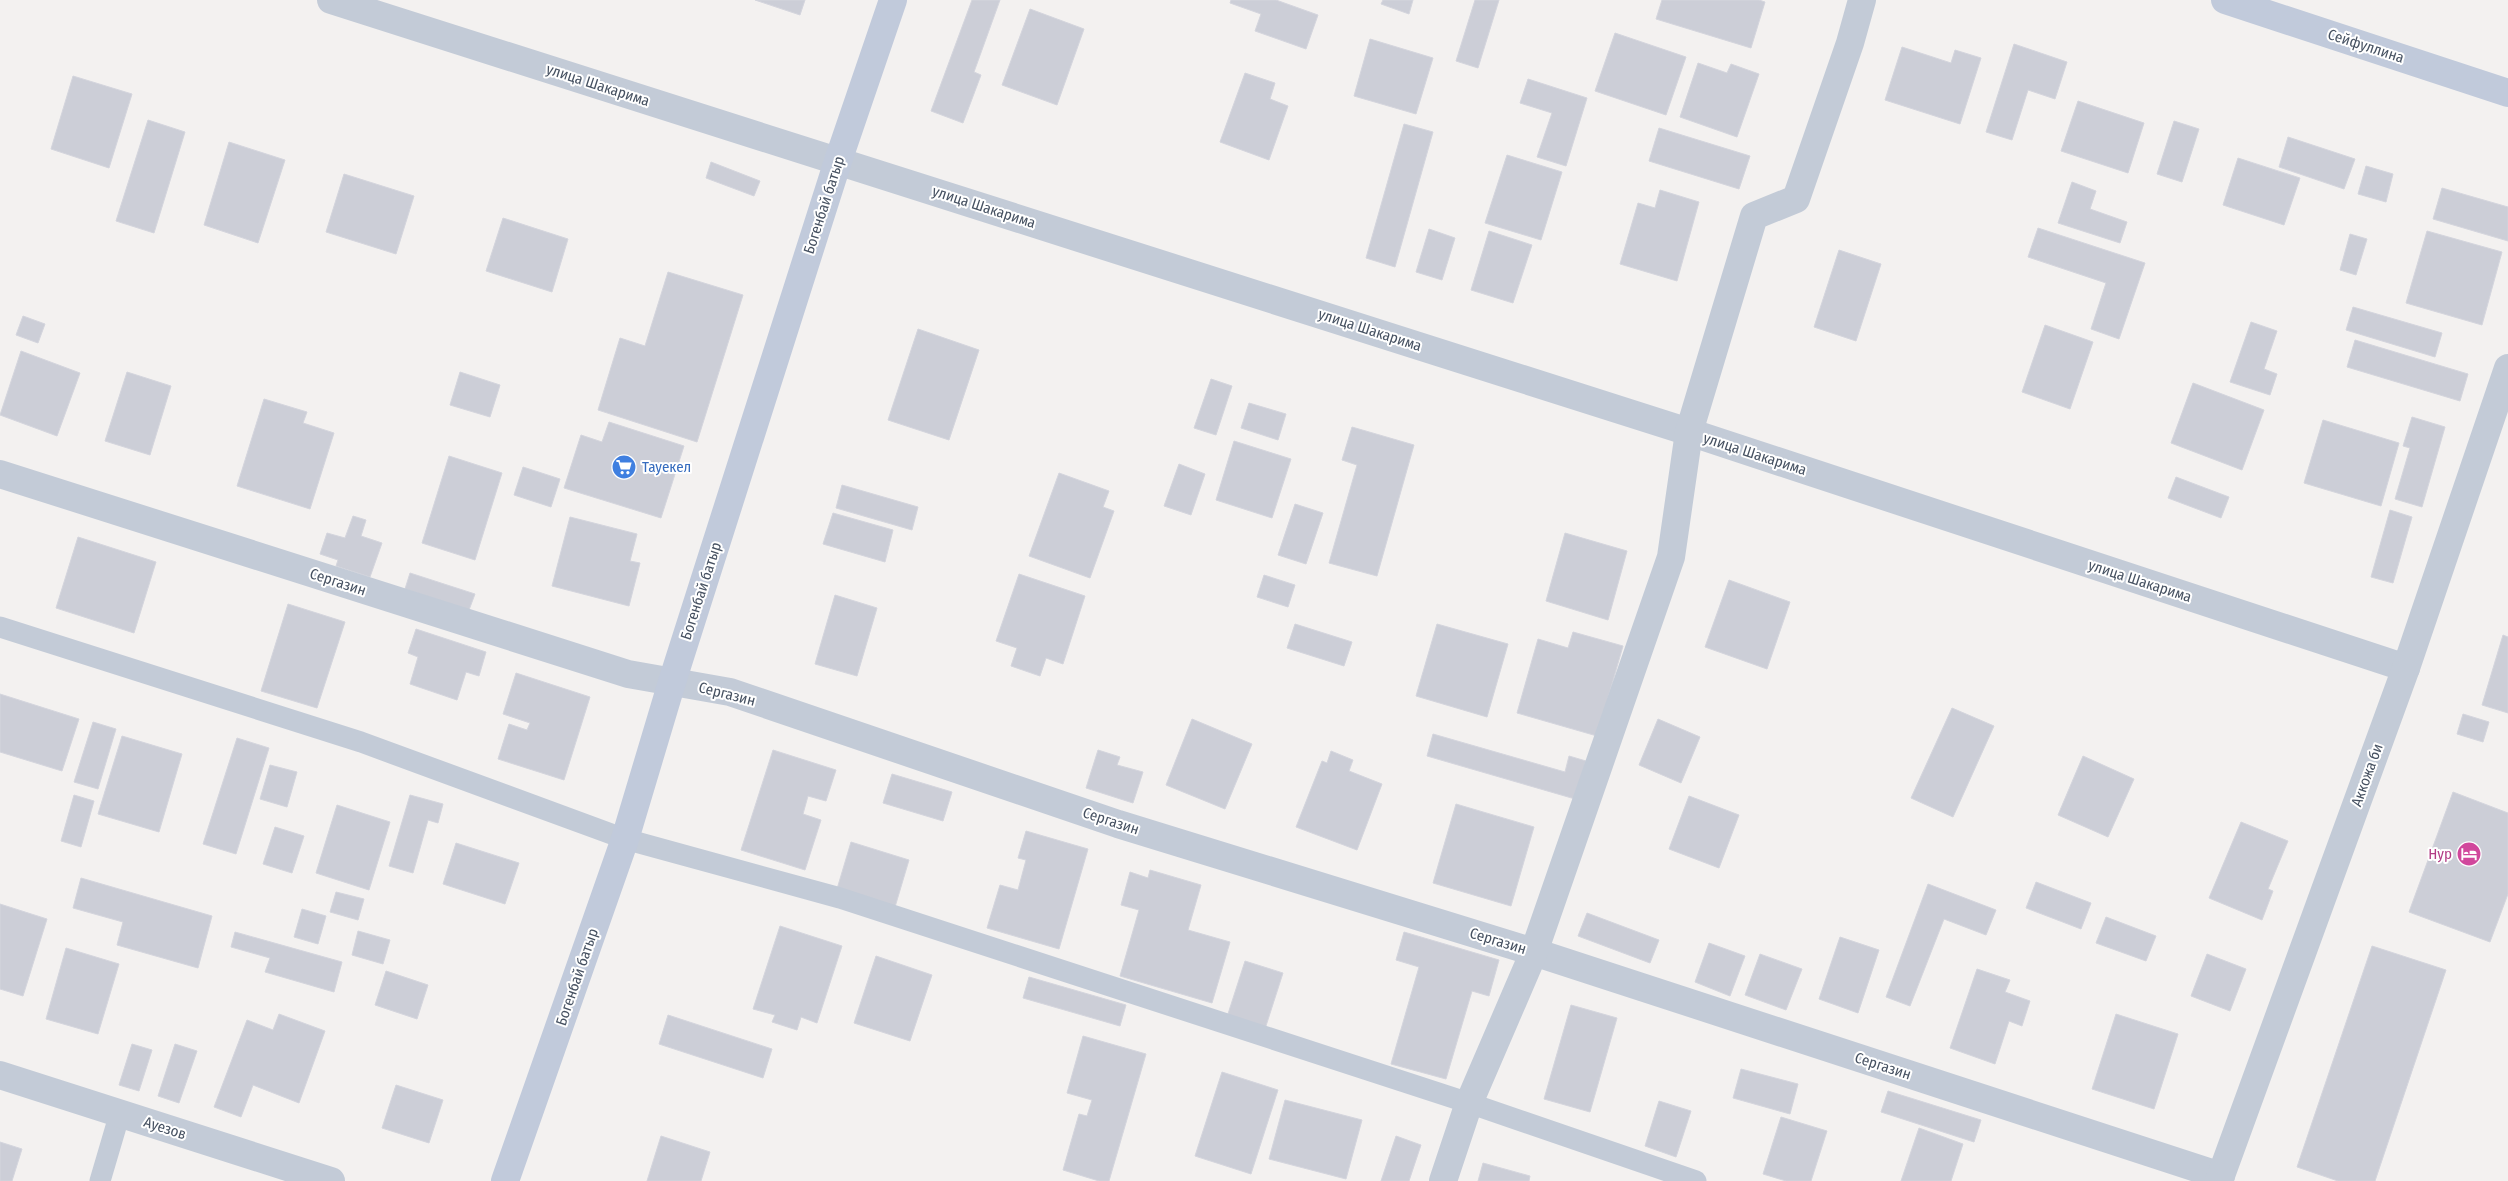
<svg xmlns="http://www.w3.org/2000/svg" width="2508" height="1181" font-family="'Fira Sans Condensed',sans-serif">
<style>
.building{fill:#ccced7;stroke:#d4d5dd}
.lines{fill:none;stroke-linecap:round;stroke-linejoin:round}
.lane{stroke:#c3cbd7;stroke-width:21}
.street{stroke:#c3cbd7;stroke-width:28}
.secondary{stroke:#c1cadb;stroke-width:28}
.labels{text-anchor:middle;stroke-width:4;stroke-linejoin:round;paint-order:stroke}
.street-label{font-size:15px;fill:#465161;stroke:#fff}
.shop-label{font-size:15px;fill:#366cbe;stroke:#fff;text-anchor:start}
.hotel-label{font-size:15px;fill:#b23c85;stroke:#fff;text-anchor:end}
</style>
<rect width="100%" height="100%" fill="#f3f1f0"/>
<g class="building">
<path d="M755 0H805L800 15Z"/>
<path d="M972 0H1000L974 72 981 75 963 123 931 111Z"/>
<path d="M1231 0H1276L1318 15 1306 49 1255 31 1261 14 1230 3Z"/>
<path d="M1383 0H1413L1409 14 1381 4Z"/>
<path d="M1475 0H1499L1478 68 1456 61Z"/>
<path d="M1662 0H1759L1765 2 1751 48 1656 19Z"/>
<path d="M1030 9 1084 29 1057 105 1002 85Z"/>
<path d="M1615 33 1686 57 1666 115 1595 91Z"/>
<path d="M1370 39 1433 58 1416 114 1354 96Z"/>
<path d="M2014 44 2067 62 2055 99 2028 90 2012 140 1986 132Z"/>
<path d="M1902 47 1951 63 1955 50 1981 58 1960 124 1885 100Z"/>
<path d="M1698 63 1727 73 1731 64 1759 74 1737 137 1680 117Z"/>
<path d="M1245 73 1275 83 1270 99 1288 106 1269 160 1220 142Z"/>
<path d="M73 76 132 94 109 168 51 149Z"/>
<path d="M1528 79 1587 98 1566 166 1537 157 1552 113 1520 103Z"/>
<path d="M2078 101 2144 123 2128 173 2061 151Z"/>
<path d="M148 120 185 132 154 233 116 221Z"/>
<path d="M2174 121 2199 129 2182 182 2157 174Z"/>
<path d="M1404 124 1433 132 1395 267 1366 258Z"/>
<path d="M1659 128 1750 156 1739 189 1649 161Z"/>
<path d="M2288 137 2355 159 2344 189 2279 167Z"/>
<path d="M229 142 285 160 258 243 204 225Z"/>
<path d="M1507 155 1562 172 1541 240 1485 223Z"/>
<path d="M2238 158 2300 178 2284 225 2223 205Z"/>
<path d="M711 162 760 181 754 196 706 178Z"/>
<path d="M2366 166 2393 174 2386 202 2358 194Z"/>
<path d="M344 174 414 196 396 254 326 232Z"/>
<path d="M2072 182 2096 191 2090 209 2127 222 2120 243 2058 223Z"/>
<path d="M2442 188 2508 207V241L2433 219Z"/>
<path d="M1660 190 1699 202 1677 281 1620 264 1638 203 1655 208Z"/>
<path d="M503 218 568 239 552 292 486 271Z"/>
<path d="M2038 228 2145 263 2119 339 2091 329 2106 283 2028 257Z"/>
<path d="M1429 229 1455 238 1442 280 1416 272Z"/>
<path d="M1489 231 1532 245 1513 303 1471 290Z"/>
<path d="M2427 231 2502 252 2482 325 2406 303Z"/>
<path d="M2350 234 2367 239 2356 275 2340 270Z"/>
<path d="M1839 250 1881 264 1856 341 1814 327Z"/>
<path d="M668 272 743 295 697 442 598 410 620 338 645 346Z"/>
<path d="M2353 307 2442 333 2435 357 2346 330Z"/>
<path d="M23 316 45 324 38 343 16 335Z"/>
<path d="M2251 322 2277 331 2264 369 2277 374 2270 395 2230 382Z"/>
<path d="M2045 325 2093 342 2070 409 2022 392Z"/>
<path d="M918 329 979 350 949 440 888 420Z"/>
<path d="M2355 340 2468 374 2460 401 2347 367Z"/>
<path d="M21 351 80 373 57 436 0 415Z"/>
<path d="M127 372 171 386 150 455 105 441Z"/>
<path d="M460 372 500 385 490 417 450 405Z"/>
<path d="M1211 379 1232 386 1216 435 1194 428Z"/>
<path d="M2193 383 2264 410 2242 470 2171 443Z"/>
<path d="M264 399 307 412 303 423 334 433 310 509 237 486Z"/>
<path d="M1249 403 1286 414 1278 440 1241 428Z"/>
<path d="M2412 417 2445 427 2422 507 2395 499 2410 448 2403 446Z"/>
<path d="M2323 420 2399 443 2381 506 2304 483Z"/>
<path d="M609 422 684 446 661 518 564 488 581 435 602 442Z"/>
<path d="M1352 427 1414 445 1377 576 1329 563 1357 465 1342 460Z"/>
<path d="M1234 441 1291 459 1272 518 1216 500Z"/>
<path d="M449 456 502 473 475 560 422 543Z"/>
<path d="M1179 464 1205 474 1191 515 1164 506Z"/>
<path d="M523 467 560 479 551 507 514 495Z"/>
<path d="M1059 473 1109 491 1103 507 1114 511 1090 578 1029 556Z"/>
<path d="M2176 477 2229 497 2221 518 2168 498Z"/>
<path d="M842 485 918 507 912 530 836 508Z"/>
<path d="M1295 504 1323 513 1306 564 1278 555Z"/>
<path d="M2390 510 2412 517 2393 583 2371 577Z"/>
<path d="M833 513 893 530 885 562 823 544Z"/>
<path d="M353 516 366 520 361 536 382 543 370 577 336 566 338 560 320 554 327 533 345 538Z"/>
<path d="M570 517 637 534 630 561 640 563 629 606 552 586Z"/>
<path d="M1565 533 1627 551 1608 620 1546 601Z"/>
<path d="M78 537 156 562 134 633 56 608Z"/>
<path d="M410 573 475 594 469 610 405 589Z"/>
<path d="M1019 574 1085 596 1063 664 1046 658 1040 676 1011 666 1017 648 996 641Z"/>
<path d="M1264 575 1295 585 1288 607 1257 597Z"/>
<path d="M1729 580 1790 602 1767 669 1705 647Z"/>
<path d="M835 595 877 608 857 676 815 664Z"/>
<path d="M288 604 345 622 317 708 261 691Z"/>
<path d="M1295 624 1352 642 1344 666 1287 648Z"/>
<path d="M1437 624 1508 644 1487 717 1416 696Z"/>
<path d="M416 629 486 652 479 676 466 672 457 700 410 684 418 657 408 653Z"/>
<path d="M1573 632 1623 646 1597 736 1517 713 1538 639 1568 648Z"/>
<path d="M2503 635 2508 637V713L2482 705Z"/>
<path d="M516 673 590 697 564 780 498 759 509 724 527 730 530 723 503 714Z"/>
<path d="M0 694 79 719 62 771 0 752Z"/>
<path d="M1952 708 1994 726 1953 817 1911 798Z"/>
<path d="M2463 714 2489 722 2483 742 2457 734Z"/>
<path d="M1192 719 1252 744 1225 809 1166 785Z"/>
<path d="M1658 719 1700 737 1681 783 1639 765Z"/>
<path d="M93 722 116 729 98 789 74 782Z"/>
<path d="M1433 734 1565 772 1569 756 1586 761 1575 799 1427 756Z"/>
<path d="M122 736 182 754 159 832 98 814Z"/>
<path d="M237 738 269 748 236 854 203 844Z"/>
<path d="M773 750 836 770 826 801 808 796 803 814 821 820 805 870 741 850Z"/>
<path d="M1098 750 1120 757 1117 765 1143 772 1133 803 1086 788Z"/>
<path d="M1331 751 1353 760 1349 771 1382 784 1357 850 1296 827 1322 761 1327 763Z"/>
<path d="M2083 756 2134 779 2108 837 2058 815Z"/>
<path d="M270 765 297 772 287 807 260 799Z"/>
<path d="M892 774 952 792 943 821 883 803Z"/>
<path d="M2453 792 2508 813V894L2490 942 2409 912Z"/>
<path d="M74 795 94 801 81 847 61 841Z"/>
<path d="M410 795 443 804 438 823 428 820 413 873 389 866Z"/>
<path d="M1689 796 1739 815 1719 868 1669 849Z"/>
<path d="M1456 804 1534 827 1511 906 1433 883Z"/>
<path d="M337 805 390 822 369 890 316 873Z"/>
<path d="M2241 822 2288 841 2268 889 2273 891 2262 920 2209 898Z"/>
<path d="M275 827 304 836 292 873 263 864Z"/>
<path d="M1026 831 1088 849 1059 949 987 928 1000 885 1018 890 1026 860 1018 858Z"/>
<path d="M851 842 909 860 895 907 837 889Z"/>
<path d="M456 843 519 863 505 904 443 884Z"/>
<path d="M1150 870 1201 885 1188 930 1230 942 1212 1003 1120 976 1139 910 1121 905 1130 872 1148 878Z"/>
<path d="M81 878 212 916 198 968 117 945 123 922 73 908Z"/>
<path d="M2036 882 2091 903 2081 929 2026 908Z"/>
<path d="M1928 884 1996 910 1986 935 1944 919 1910 1006 1886 997Z"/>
<path d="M336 892 364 899 358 920 330 912Z"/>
<path d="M0 904 47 919 23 996 0 989Z"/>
<path d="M302 909 326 916 318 944 294 937Z"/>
<path d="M1587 913 1659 940 1650 963 1578 936Z"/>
<path d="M2106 917 2156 936 2146 961 2096 943Z"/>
<path d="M780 926 842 946 817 1023 801 1017 797 1030 772 1022 775 1015 753 1009Z"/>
<path d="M358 931 390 940 383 964 352 955Z"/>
<path d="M235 932 342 962 334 992 265 972 270 958 231 947Z"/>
<path d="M1404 932 1499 960 1489 996 1472 991 1446 1079 1391 1064 1419 967 1396 960Z"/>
<path d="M1840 937 1879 950 1858 1013 1819 999Z"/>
<path d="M1709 943 1745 956 1730 996 1695 982Z"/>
<path d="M2372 946 2446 970 2375 1181H2338L2297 1167Z"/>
<path d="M66 948 119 964 98 1034 46 1019Z"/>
<path d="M1760 954 1802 969 1786 1010 1745 995Z"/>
<path d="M2207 954 2246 969 2230 1011 2191 996Z"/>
<path d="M876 956 932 975 910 1041 854 1023Z"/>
<path d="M1245 961 1283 973 1265 1029 1227 1017Z"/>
<path d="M1977 969 2010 980 2005 992 2030 1001 2022 1026 2009 1021 1995 1064 1950 1048Z"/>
<path d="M386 971 428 985 417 1019 375 1005Z"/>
<path d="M1029 977 1126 1005 1120 1026 1023 998Z"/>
<path d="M1571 1005 1617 1018 1590 1112 1544 1099Z"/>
<path d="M279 1014 325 1031 299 1103 253 1085 241 1117 214 1107 247 1020 273 1030Z"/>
<path d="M2116 1014 2178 1034 2154 1109 2092 1089Z"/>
<path d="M668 1015 772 1049 763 1078 659 1044Z"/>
<path d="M1083 1036 1146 1054 1109 1181H1099L1063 1170 1079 1114 1087 1116 1092 1100 1067 1093Z"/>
<path d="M132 1044 152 1050 139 1091 119 1085Z"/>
<path d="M175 1044 197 1051 179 1103 158 1096Z"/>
<path d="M1741 1069 1798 1084 1790 1114 1733 1098Z"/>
<path d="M1222 1072 1278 1090 1251 1174 1195 1156Z"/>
<path d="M396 1085 443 1100 429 1143 382 1128Z"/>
<path d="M1888 1091 1981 1120 1974 1142 1881 1112Z"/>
<path d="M1285 1100 1362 1120 1346 1179 1269 1159Z"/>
<path d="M1659 1101 1691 1111 1676 1157 1645 1146Z"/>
<path d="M1781 1117 1827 1131 1811 1181H1786L1763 1174Z"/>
<path d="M1919 1128 1963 1144 1951 1181H1901Z"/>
<path d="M661 1136 710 1152 701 1181H647Z"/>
<path d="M1396 1136 1421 1145 1409 1181H1381Z"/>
<path d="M0 1142 22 1149 12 1181H0Z"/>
<path d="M1483 1163 1530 1176 1529 1181H1478Z"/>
</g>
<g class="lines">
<g class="lane">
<path d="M0 627 361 742 625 839 840 898 1469 1103 1696 1181"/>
<path d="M100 1181 120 1113"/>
</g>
<g class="street">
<path d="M331 0 1689 432 2406 668"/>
<path d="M0 474 628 674 730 692 1118 824 1534 952 2221 1176"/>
<path d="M0 1075 331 1181"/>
<path d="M1443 1181 1469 1103 1534 952 1671 557 1689 432 1754 216 1796 199 1850 43 1862 0"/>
<path d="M2219 1181 2406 668 2508 368"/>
</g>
<g class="secondary">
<path d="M2225 0 2508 93"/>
<path d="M505 1181 625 839 672 682 838 161 893 0"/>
</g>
</g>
<defs>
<symbol id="supermarket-disc" viewBox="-11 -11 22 22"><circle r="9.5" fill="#3f7fe0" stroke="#fff"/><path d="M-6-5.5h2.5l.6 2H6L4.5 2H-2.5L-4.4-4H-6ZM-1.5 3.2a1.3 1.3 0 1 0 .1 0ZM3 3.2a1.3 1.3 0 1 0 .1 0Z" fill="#fff"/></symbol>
<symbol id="hotel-disc" viewBox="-11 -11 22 22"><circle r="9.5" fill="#d1479c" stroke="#fff"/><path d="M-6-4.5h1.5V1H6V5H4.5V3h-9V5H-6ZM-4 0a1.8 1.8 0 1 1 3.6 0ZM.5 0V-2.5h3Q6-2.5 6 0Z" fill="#fff"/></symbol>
</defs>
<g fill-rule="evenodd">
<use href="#supermarket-disc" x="610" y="453" width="28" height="28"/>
<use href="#hotel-disc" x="2455" y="840" width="28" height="28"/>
</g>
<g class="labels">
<g class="street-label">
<text transform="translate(2366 46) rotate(18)" y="5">Сейфуллина</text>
<text transform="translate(598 85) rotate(18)" y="5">улица Шакарима</text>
<text transform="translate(824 205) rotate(-72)" y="5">Богенбай батыр</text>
<text transform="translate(984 207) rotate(18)" y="5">улица Шакарима</text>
<text transform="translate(1370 330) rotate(18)" y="5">улица Шакарима</text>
<text transform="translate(1755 454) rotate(18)" y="5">улица Шакарима</text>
<text transform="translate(2140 581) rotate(18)" y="5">улица Шакарима</text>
<text transform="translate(338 582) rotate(18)" y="5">Сергазин</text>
<text transform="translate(701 591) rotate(-72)" y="5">Богенбай батыр</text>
<text transform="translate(727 694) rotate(14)" y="5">Сергазин</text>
<text transform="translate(2367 775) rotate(-70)" y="5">Аккожа би</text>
<text transform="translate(1111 821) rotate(18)" y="5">Сергазин</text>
<text transform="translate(1498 941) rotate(17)" y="5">Сергазин</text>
<text transform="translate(577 977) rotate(-71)" y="5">Богенбай батыр</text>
<text transform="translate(1883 1066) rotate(18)" y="5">Сергазин</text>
<text transform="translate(165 1128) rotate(18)" y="5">Ауезов</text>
</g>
<g class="shop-label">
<text x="642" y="472">Тауекел</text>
</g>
<g class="hotel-label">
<text x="2452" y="859">Нур</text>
</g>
</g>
</svg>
